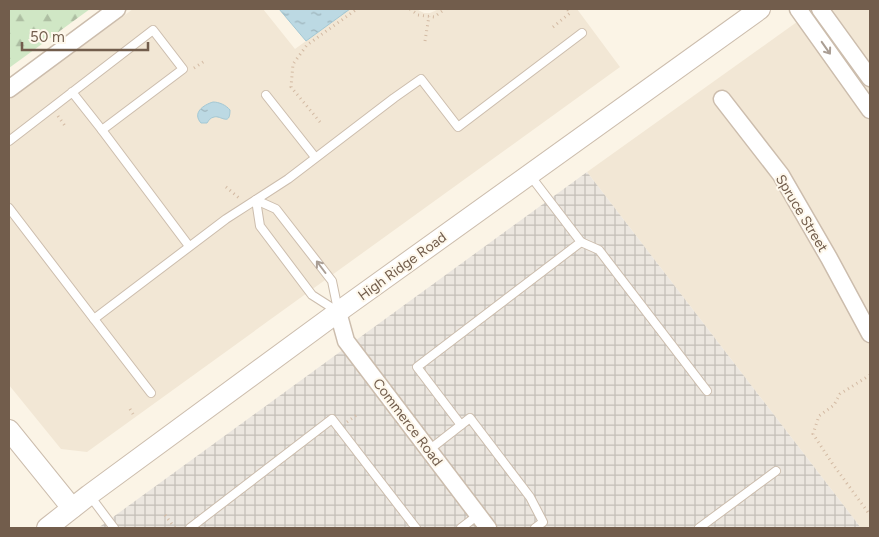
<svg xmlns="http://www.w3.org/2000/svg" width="879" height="537" font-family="Figtree,sans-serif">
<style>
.residential{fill:#f2e7d5}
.industrial{fill:url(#industrial-grid)}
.forest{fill:url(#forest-firs)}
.water{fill:url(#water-ripples);stroke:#a3c8d4}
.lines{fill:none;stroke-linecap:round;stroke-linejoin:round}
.service-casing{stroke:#ccbdad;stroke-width:10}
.minor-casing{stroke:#ccbdad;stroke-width:19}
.tertiary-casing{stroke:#ccbdad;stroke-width:22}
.path{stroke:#d3baa3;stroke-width:3;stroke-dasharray:1 4;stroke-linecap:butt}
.service{stroke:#fff;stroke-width:8}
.minor{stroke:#fff;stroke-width:16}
.tertiary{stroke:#fff;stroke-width:20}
.oneway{stroke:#aa9e94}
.labels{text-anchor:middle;stroke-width:4;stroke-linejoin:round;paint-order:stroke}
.street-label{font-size:14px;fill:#725d4c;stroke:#fef8ec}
</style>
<defs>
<pattern id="industrial-grid" width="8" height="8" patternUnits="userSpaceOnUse" patternTransform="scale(1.25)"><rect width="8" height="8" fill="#ebe6df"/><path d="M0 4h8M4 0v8" fill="none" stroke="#c3beb7"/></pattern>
<pattern id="forest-firs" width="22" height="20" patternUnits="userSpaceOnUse" patternTransform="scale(1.25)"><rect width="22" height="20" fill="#d0e7c5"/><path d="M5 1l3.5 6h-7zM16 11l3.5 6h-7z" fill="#adbea2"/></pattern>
<pattern id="water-ripples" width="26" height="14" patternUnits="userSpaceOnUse" patternTransform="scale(1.25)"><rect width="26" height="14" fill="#bcd9e3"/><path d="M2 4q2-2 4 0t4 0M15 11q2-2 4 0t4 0" fill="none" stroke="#9db3ba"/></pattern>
</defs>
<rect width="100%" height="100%" fill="#fbf4e6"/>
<g class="residential">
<path d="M133 9H263L295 49 350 9H416L424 13H430L439 9H577L620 67 87 452 61 449 9 385V100Z"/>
<path d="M815 9H870V528H861L587 172Z"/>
</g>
<path class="industrial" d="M587 172 861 528H98Z"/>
<path class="forest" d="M9 9H90L9 68Z"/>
<g class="water">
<path d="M279 9H350L306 41Z"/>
<path d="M213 102C219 102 226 105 230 110 230 127 221 115 214 117 210 118 209 120 207 123H201C192 113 203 105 213 102Z"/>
</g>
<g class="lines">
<defs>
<g id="service">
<path d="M266 95 315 157"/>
<path d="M102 130 189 246"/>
<path d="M9 141 153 30 183 69 102 130 72 92"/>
<path d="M256 200 276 209 332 281 338 310"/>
<path d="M256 200 260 226 312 295 337 311"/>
<path d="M9 208 94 319 226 219 288 179 394 98 421 79 458 127 582 33"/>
<path d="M581 242 599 250 707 391"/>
<path d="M94 319 151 393"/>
<path d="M461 425 417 367 581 242 529 174"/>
<path d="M429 450 470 418 530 497 543 522 535 528"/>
<path d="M90 496 114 528"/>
<path d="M190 528 332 419 416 528"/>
<path d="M461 528 478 515"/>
<path d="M699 528 776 471"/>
</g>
<g id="minor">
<path d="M798 9 870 110"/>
<path d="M820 9 870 78"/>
<path d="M9 89 117 9"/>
<path d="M722 99 781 175 829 258 870 334"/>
<path d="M338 312 346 341 488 528"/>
</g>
<g id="tertiary">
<path d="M9 430 72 508"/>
<path d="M47 528 89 495 338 312 760 9"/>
</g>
</defs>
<use href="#service" class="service-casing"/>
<use href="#minor" class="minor-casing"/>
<use href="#tertiary" class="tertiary-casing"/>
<g class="path">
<path d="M410 9 418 15 434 17 445 9"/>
<path d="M553 27 570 13 567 9"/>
<path d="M425 41 429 16"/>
<path d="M194 68 206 60"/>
<path d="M58 116 65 126"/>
<path d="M320 122 291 87 293 64 307 45 357 9"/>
<path d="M226 187 239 198"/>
<path d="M870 375 840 394 834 405 819 416 813 434 832 463 870 515"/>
<path d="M130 409 133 414"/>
<path d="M347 422 358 414"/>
<path d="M165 515 175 528"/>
</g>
<use href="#service" class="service"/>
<use href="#minor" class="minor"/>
<use href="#tertiary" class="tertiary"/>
</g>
<defs><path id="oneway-shaft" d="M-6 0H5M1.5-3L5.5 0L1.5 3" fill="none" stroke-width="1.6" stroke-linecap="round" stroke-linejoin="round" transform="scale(1.25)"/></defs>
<g class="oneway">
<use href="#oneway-shaft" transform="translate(826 48) rotate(55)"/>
<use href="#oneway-shaft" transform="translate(321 267) rotate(-127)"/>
</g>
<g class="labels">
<g class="street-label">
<text transform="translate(802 213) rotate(59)" y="5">Spruce Street</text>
<text transform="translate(402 266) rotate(-36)" y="5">High Ridge Road</text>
<text transform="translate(408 422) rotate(53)" y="5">Commerce Road</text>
</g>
</g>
<rect width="879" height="537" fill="none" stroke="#725d4c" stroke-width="20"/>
<path d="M22 42v8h126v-8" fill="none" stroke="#725d4c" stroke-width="2.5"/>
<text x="30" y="42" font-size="15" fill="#725d4c" stroke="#fef8ec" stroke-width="4" paint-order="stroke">50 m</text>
</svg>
